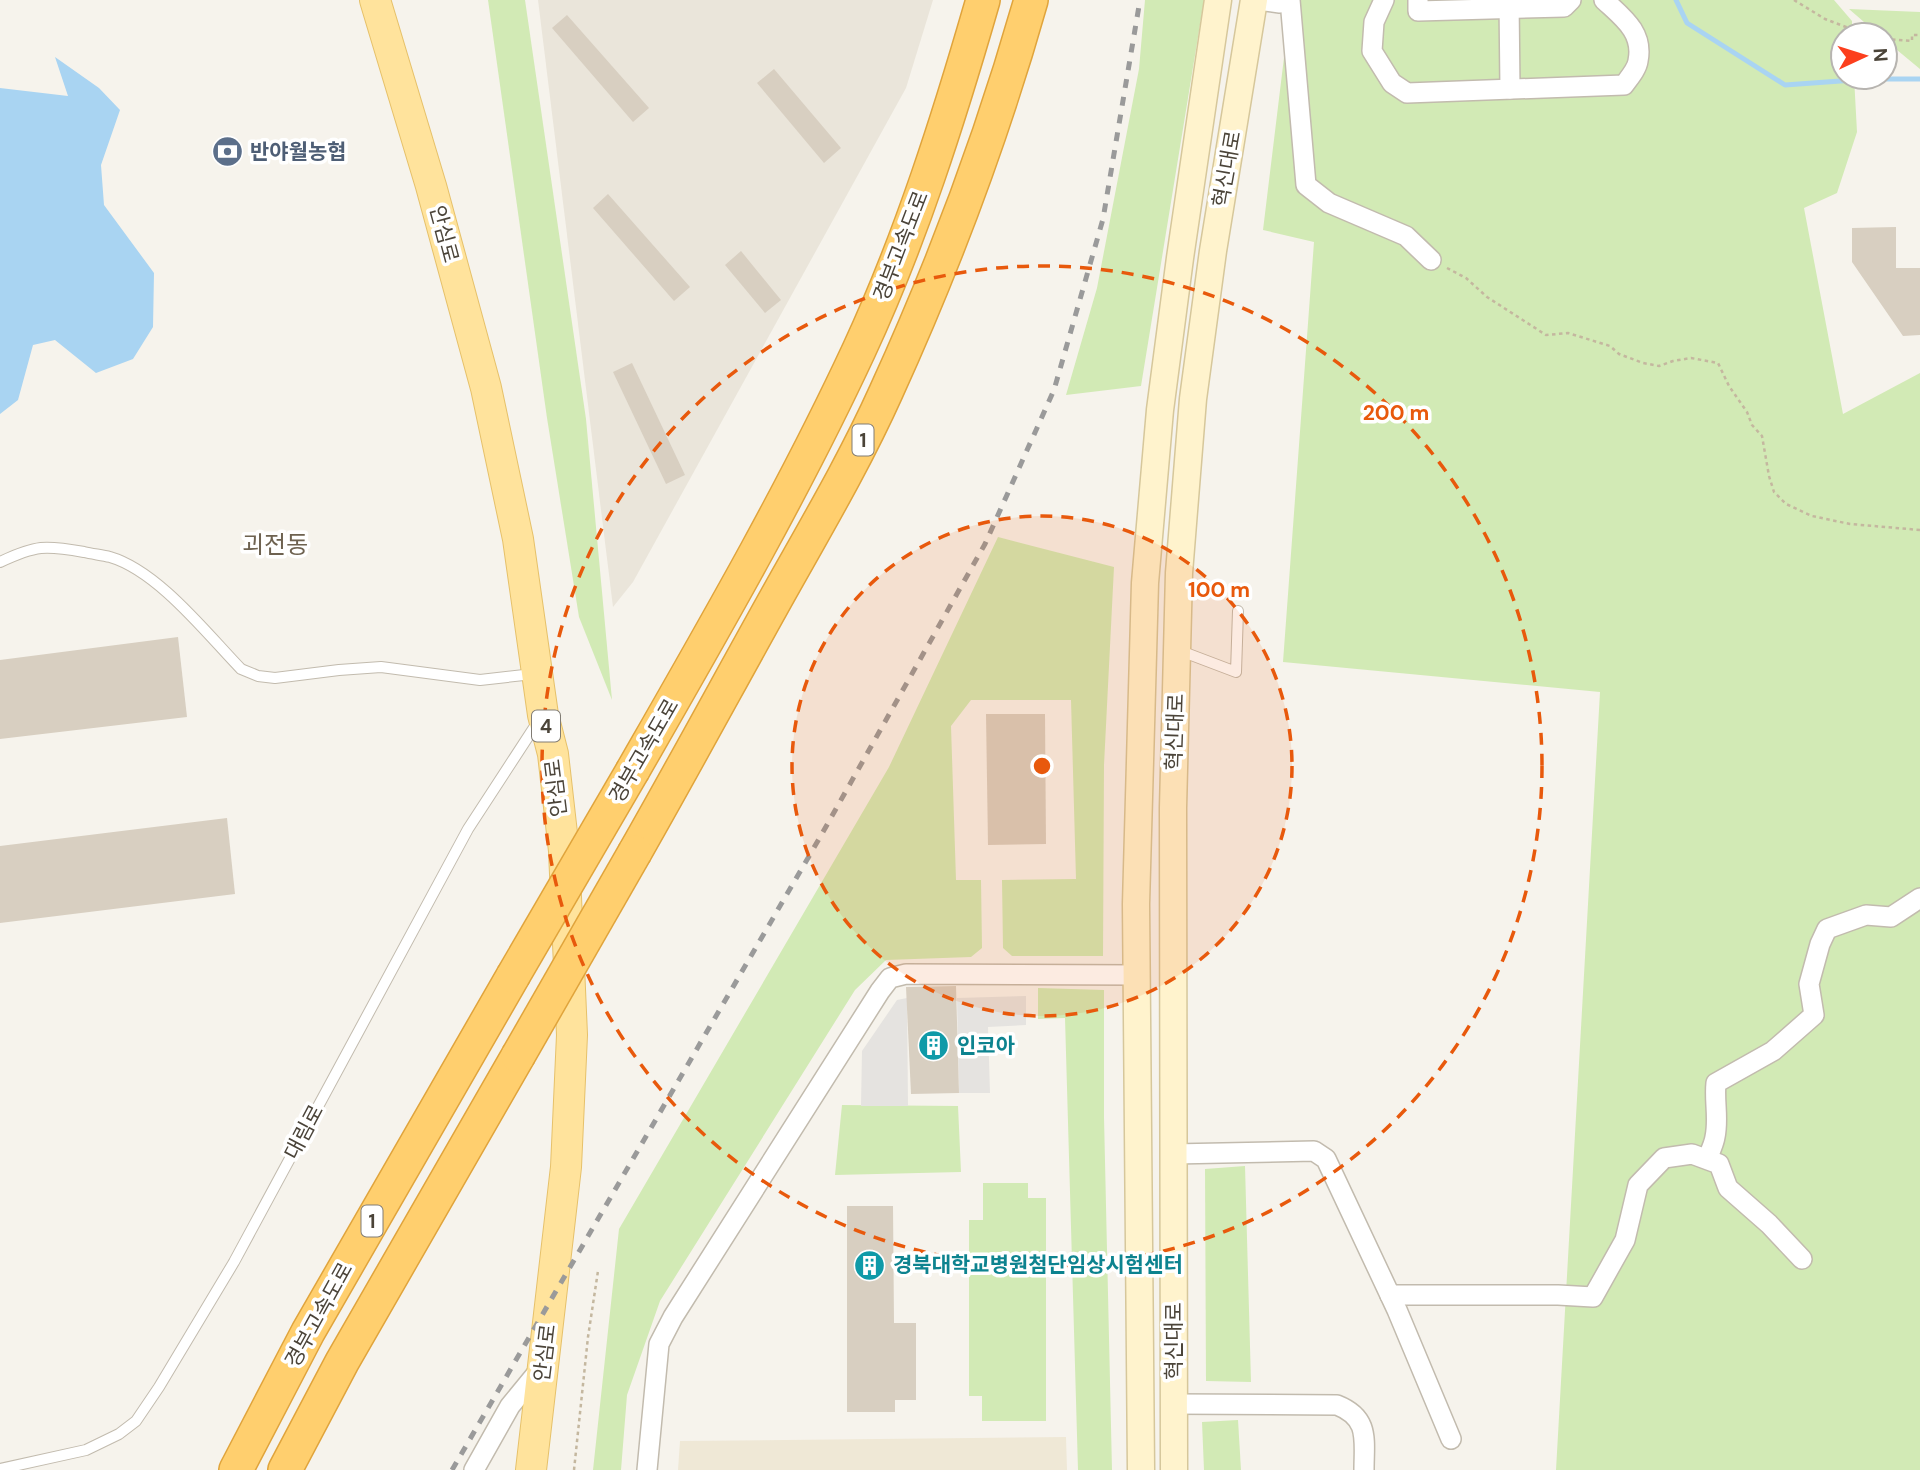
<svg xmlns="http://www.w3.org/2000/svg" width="1920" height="1470" font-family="'DM Sans','Noto Sans KR',sans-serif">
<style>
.residential{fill:#eae5da}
.education{fill:#efe8d6}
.green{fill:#d2eab5}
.parking{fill:#e5e3e0}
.water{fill:#a9d4f2}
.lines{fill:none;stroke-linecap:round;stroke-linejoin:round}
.stream{stroke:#a9d4f2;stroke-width:5}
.building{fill:#d8cfc1}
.service-casing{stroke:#c2bbae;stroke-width:12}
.minor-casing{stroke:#c2bbae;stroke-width:22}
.secondary-casing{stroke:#d6c79b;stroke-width:29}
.primary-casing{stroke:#e6c16a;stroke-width:32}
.motorway-casing{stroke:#e0a43c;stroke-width:36}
.path{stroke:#c4b79f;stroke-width:2.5;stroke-dasharray:3.5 3.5;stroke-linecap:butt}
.service{stroke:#fff;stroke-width:10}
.minor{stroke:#fff;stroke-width:19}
.secondary{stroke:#fff3cd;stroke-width:26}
.primary{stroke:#ffe39c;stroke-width:30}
.motorway{stroke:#ffcf6e;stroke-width:33}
.rail{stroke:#9a9a9a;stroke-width:5;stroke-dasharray:9 9;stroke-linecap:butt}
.motorway-bridge-casing{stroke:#e0a43c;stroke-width:36;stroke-linecap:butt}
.motorway-bridge{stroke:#ffcf6e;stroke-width:33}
.ring{fill:none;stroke:#e8590c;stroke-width:3.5;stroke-dasharray:12 9}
.labels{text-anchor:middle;stroke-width:7;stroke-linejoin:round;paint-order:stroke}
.shield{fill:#fff;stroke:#817c74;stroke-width:2}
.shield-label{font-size:19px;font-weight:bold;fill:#4b4439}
.service-label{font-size:21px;font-weight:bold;fill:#4e5e75;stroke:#fff;text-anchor:start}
.street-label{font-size:21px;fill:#4b4439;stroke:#fff}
.culture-label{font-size:21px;font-weight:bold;fill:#0d838f;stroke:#fff;text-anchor:start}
.quarter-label{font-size:24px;fill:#6e6250;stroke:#fff}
.centre{fill:#e8590c;stroke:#fff;stroke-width:3.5}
.ring-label{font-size:21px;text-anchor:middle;font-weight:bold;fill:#e8590c;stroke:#fff;stroke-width:7;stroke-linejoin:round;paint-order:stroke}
</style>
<rect width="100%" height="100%" fill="#f6f3ec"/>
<path class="residential" d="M538 0H933L906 88 633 582 613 607Z"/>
<path class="education" d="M1066 1437 1067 1470H678L680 1441Z"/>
<g class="green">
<path d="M488 0H525L586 419 612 700 579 617 547 418Z"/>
<path d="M1145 0H1204L1141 386 1066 395 1097 288 1139 69Z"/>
<path d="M1291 0H1834L1852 21V35H1843V77H1854L1857 132 1837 193 1804 208 1843 414 1920 373V1470H1556L1600 692 1283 662 1314 242 1263 230Z"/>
<path d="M1849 9 1920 12V69L1885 40V35H1879Z"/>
<path d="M998 537 1114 567 1104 765 1103 956H1012L1003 948 1002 880 1076 879 1071 700H971L951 726 956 880H981L982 948 971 957 886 960 855 990 660 1301 627 1395 621 1470H593L619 1229 889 767Z"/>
<path d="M1038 988 1104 990V1117L1112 1470H1078L1065 1018 1038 1019Z"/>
<path d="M842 1105 958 1106 961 1172 835 1175Z"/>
<path d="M1245 1166 1251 1382 1206 1381 1205 1169Z"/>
<path d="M983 1183H1028V1198H1046V1421H982V1396H969V1220H983Z"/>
<path d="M1238 1420 1241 1470H1204L1202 1422Z"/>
</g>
<g class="parking">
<path d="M1026 996V1025L988 1027 990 1093H959L957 998Z"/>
<path d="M907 998 908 1106H861L862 1051 897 1000Z"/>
</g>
<path class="water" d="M55 57 99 88 120 110 101 165 104 205 154 273 153 327 133 359 96 373 55 340 33 345 18 400 0 414V88L68 96Z"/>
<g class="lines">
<path class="stream" d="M1676 0 1687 23 1785 85 1868 79H1920"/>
</g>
<g class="building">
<path d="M567 15 649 108 633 122 552 28Z"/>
<path d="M774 69 841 148 824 163 757 83Z"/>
<path d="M608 194 690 287 674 301 593 208Z"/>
<path d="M1896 227V268H1920V335L1903 336 1852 262V228Z"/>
<path d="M741 251 781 300 765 313 725 265Z"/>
<path d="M632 363 685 475 666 484 613 372Z"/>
<path d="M178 637 187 717 0 739V660Z"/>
<path d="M986 714H1045L1046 844 988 845Z"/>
<path d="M227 818 235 894 0 923V846Z"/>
<path d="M956 986 959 1093 911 1094 906 987Z"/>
<path d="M847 1206H893L894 1323H916V1400H895V1412H847Z"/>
</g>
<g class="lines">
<defs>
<g id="service">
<path d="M0 562C36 545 45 545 84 552 92 554 102 555 110 557 158 571 207 634 241 669L258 676 275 678 339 670 381 667 480 680 533 674"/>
<path d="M1178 650 1236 672 1238 611"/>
<path d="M0 1469 86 1450 119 1434 136 1421 159 1387 234 1262 468 829 539 720"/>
</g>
<g id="minor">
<path d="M1258 0 1280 3 1283 0"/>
<path d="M1290 0 1306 185 1329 203 1406 236 1431 260"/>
<path d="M1384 0 1374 22 1372 51 1392 83 1407 93 1624 85C1629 78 1637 69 1638 61 1644 32 1622 17 1604 0"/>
<path d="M1418 0V11L1564 7 1571 0"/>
<path d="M1509 0 1510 89"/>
<path d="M1173 1154 1314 1151 1326 1159 1397 1310 1451 1439"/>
<path d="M1707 1159C1710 1152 1714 1144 1715 1137 1719 1119 1714 1101 1716 1083L1773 1051 1814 1015 1809 984 1820 944 1827 929 1866 915 1891 917 1920 898"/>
<path d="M1390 1295H1558L1593 1297 1625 1240 1638 1185 1664 1158 1692 1154 1719 1164 1728 1188 1769 1224 1802 1259"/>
<path d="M1174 1404 1337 1405C1370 1418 1364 1440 1364 1470"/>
<path d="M474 1470 510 1406 542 1367"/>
<path d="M647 1470 659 1344 673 1317 880 991 890 978 906 974 1137 975"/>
</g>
<g id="secondary">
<path d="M1141 1470 1136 904 1145 583 1160 410 1180 258 1218 0"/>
<path d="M1174 1470 1173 808 1179 573 1193 399 1213 251 1254 0"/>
</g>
<path id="primary" d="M375 0 431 186 486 388 518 539 543 715 553 754 564 851 572 1035 566 1167 531 1470"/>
<g id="motorway">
<path d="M633 770C712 632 792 494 859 350 911 238 949 118 983 0"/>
<path d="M635 852C684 766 731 679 779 593 816 527 855 461 886 392 944 265 993 134 1031 0"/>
<path d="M236 1470 308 1332 513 976"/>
<path d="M285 1470 342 1362 518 1056"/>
</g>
</defs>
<use href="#service" class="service-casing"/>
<use href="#minor" class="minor-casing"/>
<use href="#secondary" class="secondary-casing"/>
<use href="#primary" class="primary-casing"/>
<use href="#motorway" class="motorway-casing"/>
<g class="path">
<path d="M1794 0 1825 19 1867 35"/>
<path d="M1885 39 1912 41V35H1920"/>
<path d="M1447 268 1466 278 1487 297 1546 335 1568 333 1610 346 1619 354 1643 363 1659 366 1673 361 1691 358 1718 363 1729 386 1747 412 1752 425 1762 436 1769 476 1774 492 1786 504 1812 516 1850 524 1920 530"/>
<path d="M574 1470 588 1337 598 1271"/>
</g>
<use href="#service" class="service"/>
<use href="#minor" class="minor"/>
<use href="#secondary" class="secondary"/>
<use href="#primary" class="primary"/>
<use href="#motorway" class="motorway"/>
<path class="rail" d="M452 1470 819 839 985 544 1054 390 1103 219 1140 0"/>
<defs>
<g id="motorway-bridge">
<path d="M513 976 633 770"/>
<path d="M518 1056 635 852"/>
</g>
</defs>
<use href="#motorway-bridge" class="motorway-bridge-casing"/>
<use href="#motorway-bridge" class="motorway-bridge"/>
</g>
<circle cx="1042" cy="766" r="250" fill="#e8590c" fill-opacity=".12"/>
<g class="ring">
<circle cx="1042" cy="766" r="250"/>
<circle cx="1042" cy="766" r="500"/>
</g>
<defs>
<symbol id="bank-disc" viewBox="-11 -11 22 22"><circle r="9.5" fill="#5c6f8a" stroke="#fff"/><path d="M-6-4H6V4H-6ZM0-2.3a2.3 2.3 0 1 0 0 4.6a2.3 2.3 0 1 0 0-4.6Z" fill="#fff"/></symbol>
<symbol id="building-disc" viewBox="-11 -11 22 22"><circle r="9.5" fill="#0f9aa8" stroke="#fff"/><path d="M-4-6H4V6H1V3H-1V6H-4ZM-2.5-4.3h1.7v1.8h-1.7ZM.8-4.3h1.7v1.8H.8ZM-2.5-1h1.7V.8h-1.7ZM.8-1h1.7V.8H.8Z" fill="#fff"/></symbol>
</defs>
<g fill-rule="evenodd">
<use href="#bank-disc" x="210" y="134" width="35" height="35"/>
<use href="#building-disc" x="916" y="1028" width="35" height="35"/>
<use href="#building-disc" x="852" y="1248" width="35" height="35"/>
</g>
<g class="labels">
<g class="shield">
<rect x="852.5" y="424.5" width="21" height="31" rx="5"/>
<rect x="532" y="710.5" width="28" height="31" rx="5"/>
<rect x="361.5" y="1205.5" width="21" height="31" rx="5"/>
</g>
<g class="shield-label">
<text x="863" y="447">1</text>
<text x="546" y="733">4</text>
<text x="372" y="1228">1</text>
</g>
<g class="service-label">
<text x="250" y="159">반야월농협</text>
</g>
<g class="street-label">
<text transform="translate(1227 169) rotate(-80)" y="7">혁신대로</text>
<text transform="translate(444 234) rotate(75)" y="7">안심로</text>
<text transform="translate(901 246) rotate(-69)" y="7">경부고속도로</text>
<text transform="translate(1175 732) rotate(-88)" y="7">혁신대로</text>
<text transform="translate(644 751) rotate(-60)" y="7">경부고속도로</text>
<text transform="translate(556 788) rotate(-97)" y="7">안심로</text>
<text transform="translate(304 1132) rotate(-62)" y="7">대림로</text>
<text transform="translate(319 1315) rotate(-61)" y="7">경부고속도로</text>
<text transform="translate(1174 1341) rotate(-90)" y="7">혁신대로</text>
<text transform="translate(545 1353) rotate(-83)" y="7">안심로</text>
</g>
<g class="culture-label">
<text x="957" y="1053">인코아</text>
<text x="893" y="1272">경북대학교병원첨단임상시험센터</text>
</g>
<g class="quarter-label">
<text x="275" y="553">괴전동</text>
</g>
</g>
<circle cx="1042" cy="766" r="10" class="centre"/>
<g class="ring-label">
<text x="1396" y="420">200 m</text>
<text x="1219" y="597">100 m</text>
</g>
<g transform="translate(1864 56) rotate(86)"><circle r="33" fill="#ffffff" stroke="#b7b4b0" stroke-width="2"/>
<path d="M0-5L12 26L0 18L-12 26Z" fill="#fc3f1d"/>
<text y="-10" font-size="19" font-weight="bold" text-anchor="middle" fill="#4b4439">N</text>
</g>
</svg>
